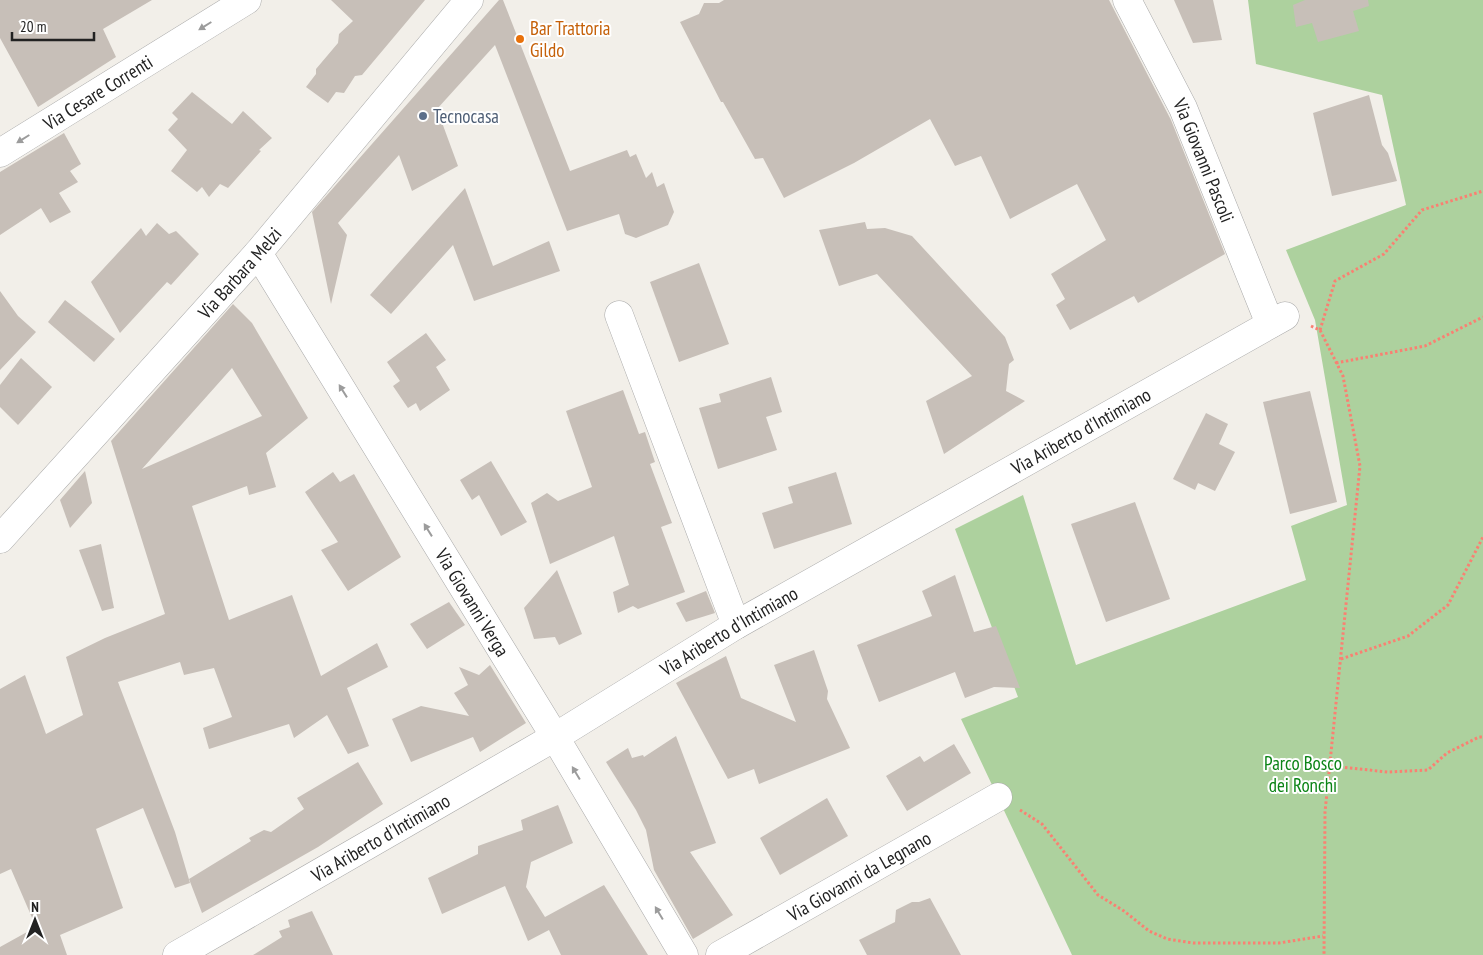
<svg xmlns="http://www.w3.org/2000/svg" width="1483" height="955" font-family="'PT Sans Narrow',sans-serif">
<style>
.forest{fill:#add19e}
.building{fill:#c7bfb8;fill-rule:evenodd}
.lines{fill:none;stroke-linecap:round;stroke-linejoin:round}
.minor-casing{stroke:#a9a9a9;stroke-width:29}
.path{stroke:#fa8072;stroke-width:3;stroke-dasharray:2.5 2.5;stroke-linecap:butt}
.minor{stroke:#fff;stroke-width:28}
.oneway{fill:#9c9c9c}
.food-dot{fill:#e8710a;stroke:#fff;stroke-width:2}
.service-dot{fill:#5c6f8a;stroke:#fff;stroke-width:2}
.labels{text-anchor:middle;stroke-width:4;stroke-linejoin:round;paint-order:stroke}
.food-label{font-size:19px;fill:#c56008;stroke:#fff;text-anchor:start}
.street-label{font-size:19px;fill:#222;stroke:#fff}
.service-label{font-size:19px;fill:#4e5e75;stroke:#fff;text-anchor:start}
.park-label{font-size:19px;fill:#0c8416;stroke:#fff}
</style>
<rect width="100%" height="100%" fill="#f2efe9"/>
<path class="forest" d="M1248 0H1483V955H1072L961 719 1018 697 955 529 1023 495 1076 665 1306 580 1291 526 1347 505 1315 320 1286 250 1406 205 1382 95 1256 64Z"/>
<g class="building">
<path d="M0 0H152L103 29 116 57 38 107 0 38Z"/>
<path d="M331 0H425L362 75 355 76 344 93 336 92 328 103 306 87 316 74V69L338 43 339 34 353 21Z"/>
<path d="M499 0H503L570 171 627 150 630 157 636 154 646 178 652 172 657 187 664 183 674 212 668 225 636 238 625 234 619 214 567 231 495 45 437 109 458 166 412 191 399 155 338 223 347 235 331 304 312 212Z"/>
<path d="M724 0H1109L1171 120 1225 254 1138 303 1134 296 1070 330 1056 305 1065 299 1051 274 1106 240 1077 184 1010 219 981 156 955 166 930 119 854 163 784 198 763 158 755 159 723 102H721L680 22 699 14 704 3H719Z"/>
<path d="M1174 0H1213L1222 40 1193 43Z"/>
<path d="M1305 0H1368L1369 6 1353 11 1359 31 1318 42 1312 23 1296 27 1293 5Z"/>
<path d="M192 92 232 124 243 111 272 138 259 150 261 151 228 188 220 184 209 197 202 187 197 192 171 171 187 150 168 130 178 119 172 113Z"/>
<path d="M1369 95 1382 145 1388 153 1397 181 1332 196 1313 113Z"/>
<path d="M64 133 81 164 70 171 78 182 59 193 71 212 50 223 41 208 0 235V172Z"/>
<path d="M465 188 493 266 549 241 560 271 474 301 453 245 391 314 370 295Z"/>
<path d="M865 222 867 229 885 228 912 236 1005 337 1014 360 1009 364 1006 391 1025 401 944 454 926 401 972 376 877 274 839 286 819 230Z"/>
<path d="M157 223 169 234 176 231 199 254 171 285 167 282 120 333 91 282 141 228 146 236Z"/>
<path d="M699 263 729 344 679 362 650 282Z"/>
<path d="M0 291 18 316 36 332 0 370Z"/>
<path d="M65 300 115 339 94 362 48 322Z"/>
<path d="M233 304 252 323 308 418 266 453 276 487 249 495 247 486 192 506 229 620 292 595 321 676 377 643 388 667 347 688 369 746 348 754 327 715 294 738 289 724 209 749 203 728 232 717 214 668 184 675 180 662 118 682 175 832 190 883 175 888 143 808 96 829 123 908 60 935 67 955H0V947L36 927 11 869 0 874V689L25 675 46 734 83 715 66 657 105 638 165 614 111 441ZM232 368 262 416 142 469Z"/>
<path d="M426 333 446 360 436 367 450 390 420 411 416 403 408 408 393 386 400 381 387 362Z"/>
<path d="M21 358 52 387 18 425 0 407V385Z"/>
<path d="M771 377 782 412 766 417 777 450 718 469 699 408 721 402 719 394Z"/>
<path d="M623 390 639 434 645 432 655 462 650 464 672 523 661 527 685 592 638 609 633 606 618 613 613 592 629 585 614 536 550 564 531 503 547 493 558 501 592 487 566 411Z"/>
<path d="M1310 391 1337 502 1290 514 1263 402Z"/>
<path d="M1206 413 1228 424 1219 444 1235 452 1215 491 1198 483 1195 490 1173 479Z"/>
<path d="M491 461 527 522 501 536 479 495 472 500 460 480Z"/>
<path d="M85 471 92 503 70 528 60 500Z"/>
<path d="M333 472 340 482 354 474 401 557 348 591 321 550 338 542 305 492Z"/>
<path d="M836 472 852 524 774 549 762 513 793 503 788 487Z"/>
<path d="M1135 502 1170 599 1106 622 1071 524Z"/>
<path d="M101 544 114 608 102 611 79 550Z"/>
<path d="M557 570 582 634 559 645 555 637 534 639 524 608Z"/>
<path d="M955 575 974 632 996 626 1020 688 994 687 965 698 955 672 879 702 857 645 932 616 922 591Z"/>
<path d="M706 591 715 613 686 622 676 603Z"/>
<path d="M449 602 465 625 427 649 410 624Z"/>
<path d="M814 650 828 691 827 699 850 748 759 784 754 769 728 779 676 683 726 656 741 698 796 722 774 665Z"/>
<path d="M490 665 526 723 480 752 473 737 411 762 392 719 421 706 469 716 454 693 468 685 459 667 479 675Z"/>
<path d="M676 736 716 843 690 852 733 915 693 939 654 870 646 830 636 810 606 762 628 748 632 758 643 755 644 757Z"/>
<path d="M954 744 971 773 907 811 886 776 920 756 924 762Z"/>
<path d="M358 762 383 804 318 847 202 913 189 879 251 841 249 838 264 830 271 832 304 809 297 798Z"/>
<path d="M827 798 848 836 780 875 760 838Z"/>
<path d="M558 805 573 843 531 862 526 887 545 917 604 885 648 955H561L549 930 528 941 505 886 442 914 428 878 478 854V846L523 830 521 820Z"/>
<path d="M930 898 961 955H867L859 940 895 922 896 910 912 902H919Z"/>
<path d="M312 911 333 955H253L282 937 279 931 290 927 288 920Z"/>
</g>
<g class="lines">
<defs>
<g id="minor">
<path id="s1" d="M1127 0 1183 108 1270 324"/>
<path id="s2" d="M0 153 247 0"/>
<path id="s3" d="M258 253 555 737 684 955"/>
<path d="M619 315 736 625"/>
<path id="s4" d="M0 539 258 253 469 0"/>
<path id="s5" d="M177 955 555 737 736 625 1285 316"/>
<path id="s6" d="M720 955 998 797"/>
</g>
</defs>
<use href="#minor" class="minor-casing"/>
<g class="path">
<path d="M1311 326 1320 330 1343 376 1360 466 1325 812 1324 955"/>
<path d="M1320 330 1335 281 1384 254 1422 210 1483 191"/>
<path d="M1336 363 1425 346 1483 317"/>
<path d="M1341 659 1408 636 1448 605 1483 537"/>
<path d="M1330 766 1388 772 1428 770 1447 753 1479 737H1483"/>
<path d="M1020 810 1042 824 1098 895 1124 911 1149 931 1167 939 1193 943H1279L1323 936"/>
</g>
<use href="#minor" class="minor"/>
</g>
<defs><path id="oneway-solid" d="M-6-.8H1V-3.2L6.5 0L1 3.2V.8H-6Z" transform="scale(1.25)"/></defs>
<g class="oneway">
<use href="#oneway-solid" transform="translate(205 26) rotate(148)"/>
<use href="#oneway-solid" transform="translate(23 139) rotate(148)"/>
<use href="#oneway-solid" transform="translate(343 391) rotate(-122)"/>
<use href="#oneway-solid" transform="translate(428 530) rotate(-122)"/>
<use href="#oneway-solid" transform="translate(576 773) rotate(-121)"/>
<use href="#oneway-solid" transform="translate(659 913) rotate(-121)"/>
</g>
<circle class="food-dot" cx="520" cy="39" r="5"/>
<circle class="service-dot" cx="423" cy="116" r="5"/>
<g class="labels">
<g class="food-label">
<text x="530" y="35">Bar Trattoria<tspan x="530" dy="22">Gildo</tspan></text>
</g>
<g class="street-label">
<text dy="7" stroke="none"><textPath href="#s2" startOffset="115">Via Cesare Correnti</textPath></text>
<text dy="7" stroke="none"><textPath href="#s1" startOffset="178">Via Giovanni Pascoli</textPath></text>
<text dy="7" stroke="none"><textPath href="#s4" startOffset="358">Via Barbara Melzi</textPath></text>
<text dy="7" stroke="none"><textPath href="#s5" startOffset="1045">Via Ariberto d'Intimiano</textPath></text>
<text dy="7" stroke="none"><textPath href="#s3" startOffset="410">Via Giovanni Verga</textPath></text>
<text dy="7" stroke="none"><textPath href="#s5" startOffset="640">Via Ariberto d'Intimiano</textPath></text>
<text dy="7" stroke="none"><textPath href="#s5" startOffset="235">Via Ariberto d'Intimiano</textPath></text>
<text dy="7" stroke="none"><textPath href="#s6" startOffset="160">Via Giovanni da Legnano</textPath></text>
</g>
<g class="service-label">
<text x="433" y="123">Tecnocasa</text>
</g>
<g class="park-label">
<text x="1303" y="770">Parco Bosco<tspan x="1303" dy="22">dei Ronchi</tspan></text>
</g>
</g>
<g transform="translate(35 920)" stroke="#ffffff" stroke-width="4" paint-order="stroke">
<path d="M0-4L9 19L0 12L-9 19Z" fill="#222222"/>
<text y="-8" font-size="14" font-weight="bold" text-anchor="middle" fill="#222222">N</text>
</g>
<path d="M12 32v8h82v-8" fill="none" stroke="#222222" stroke-width="2.5"/>
<text x="20" y="32" font-size="15" fill="#222222" stroke="#ffffff" stroke-width="4" paint-order="stroke">20 m</text>
</svg>
